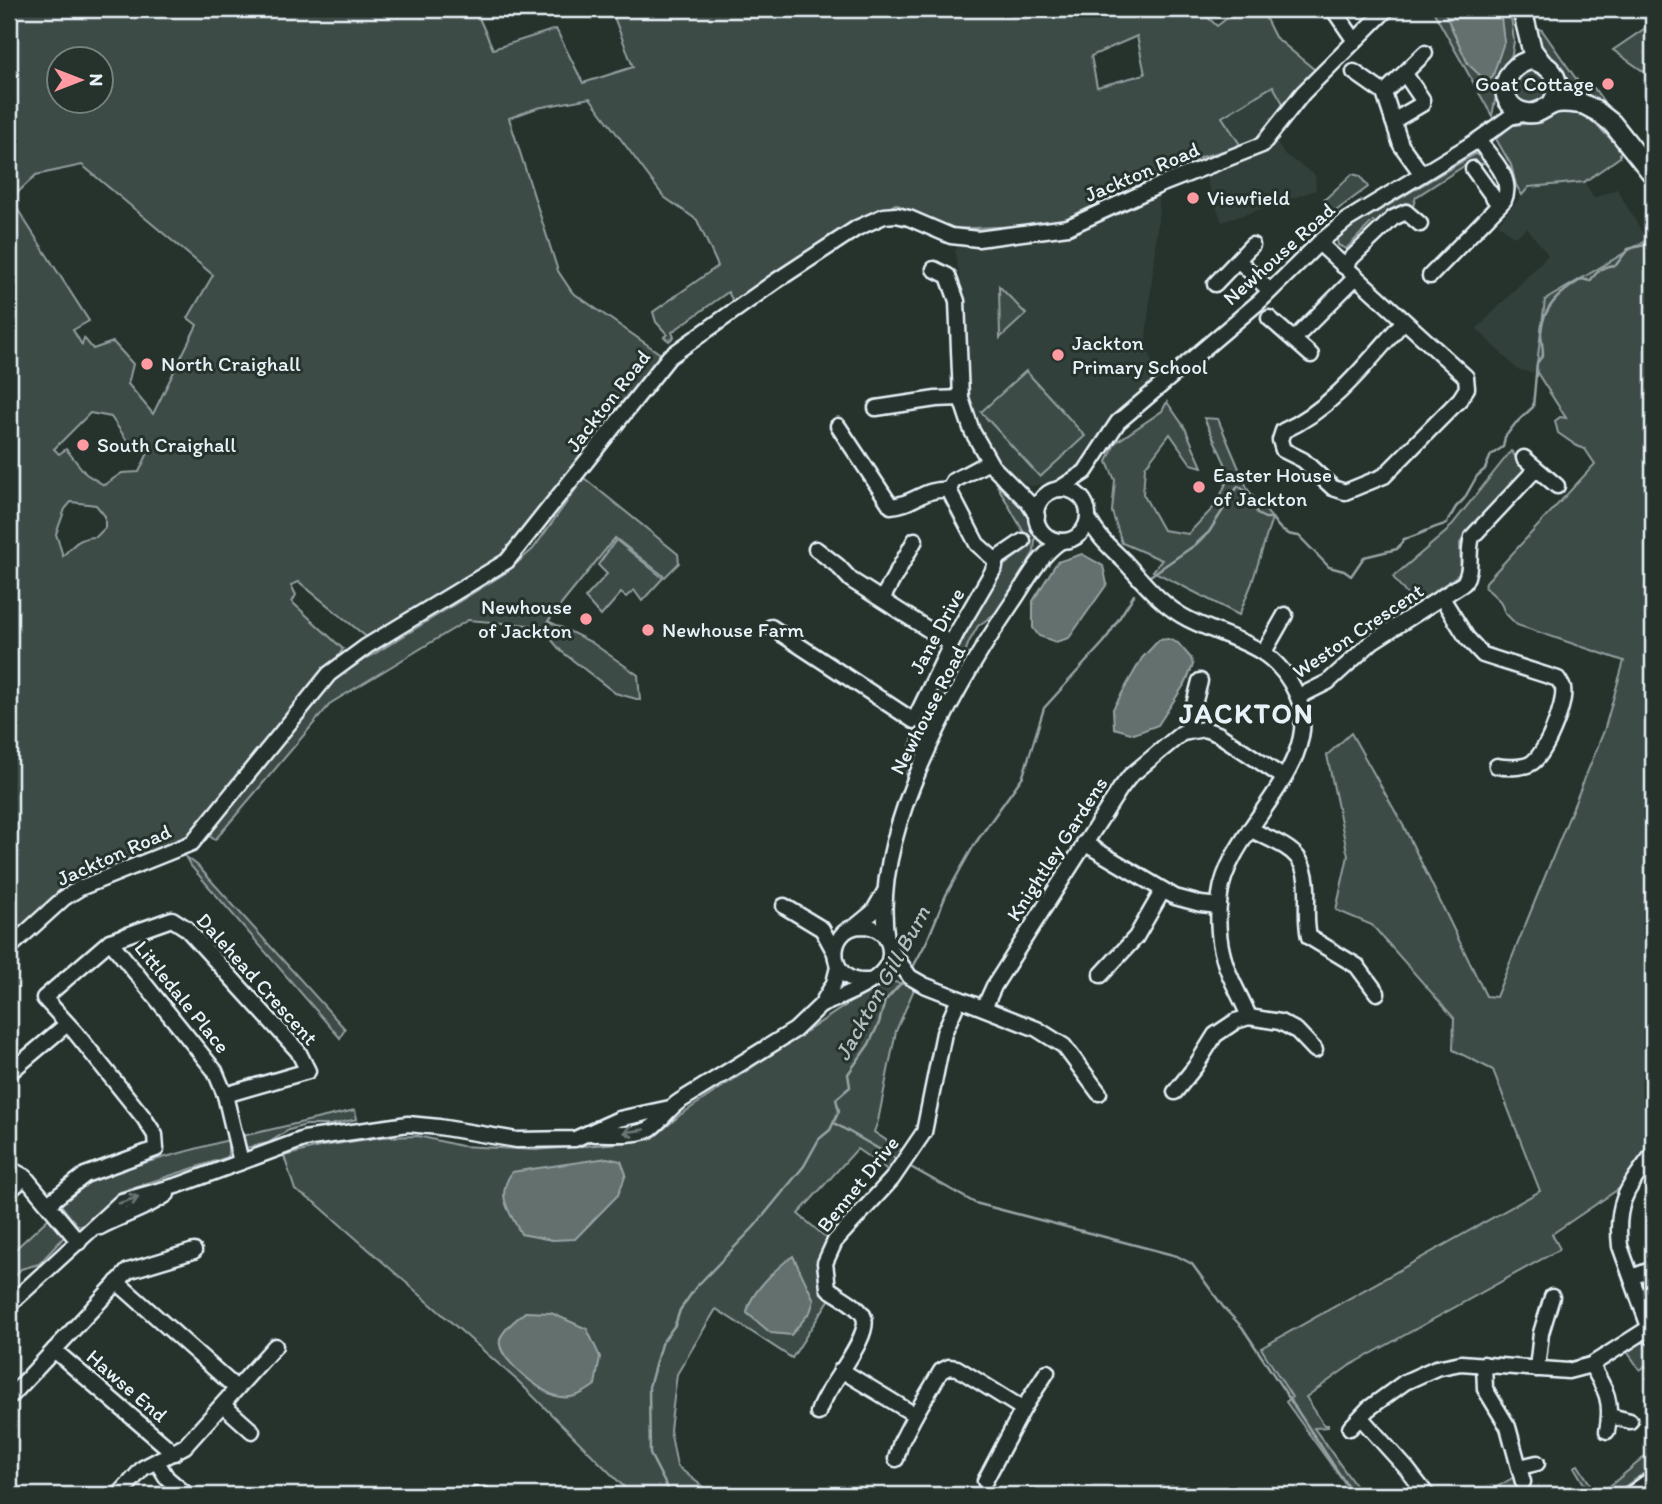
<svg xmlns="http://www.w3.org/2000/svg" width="1662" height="1504" font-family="Itim,sans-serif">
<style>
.built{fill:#333f3a}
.green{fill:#3e4b47;stroke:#939ea0;stroke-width:2;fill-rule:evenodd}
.water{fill:#636f6d;stroke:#98a3a5;stroke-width:2}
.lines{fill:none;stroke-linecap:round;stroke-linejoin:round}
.stream{stroke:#98a3a5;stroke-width:2.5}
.minor-casing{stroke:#e8f1f8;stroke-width:19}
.major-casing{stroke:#e8f1f8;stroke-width:23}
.minor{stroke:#26332d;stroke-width:14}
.major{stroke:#26332d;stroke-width:18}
.oneway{stroke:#6a7674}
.poi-dot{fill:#ff9aa2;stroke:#26332d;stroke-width:2.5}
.labels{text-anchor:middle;stroke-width:6;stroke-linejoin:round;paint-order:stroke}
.poi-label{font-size:21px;fill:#e8f1f8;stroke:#26332d;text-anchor:start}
.street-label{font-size:21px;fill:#e8f1f8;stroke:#26332d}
.water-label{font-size:23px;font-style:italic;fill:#b3bdc0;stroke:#26332d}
.district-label{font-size:28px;font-weight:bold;letter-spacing:2px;fill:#e8f1f8;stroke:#26332d}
</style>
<rect width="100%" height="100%" fill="#26332d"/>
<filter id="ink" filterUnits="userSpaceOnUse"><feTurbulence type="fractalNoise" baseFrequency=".0143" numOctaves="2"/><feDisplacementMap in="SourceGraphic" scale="14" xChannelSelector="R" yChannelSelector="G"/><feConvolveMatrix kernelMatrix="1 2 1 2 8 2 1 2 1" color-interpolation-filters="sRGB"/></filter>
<g filter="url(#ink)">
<g class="built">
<path d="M1274 86 1285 107 1273 137 1285 155 1315 175 1316 190 1222 222 1198 158 1240 146 1221 117Z"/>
<path d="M1584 182 1594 198 1617 189 1646 239 1644 244 1546 300 1536 371 1533 373 1517 369 1477 329 1548 255 1527 228 1515 237 1498 224 1529 187Z"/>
<path d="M1158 193 1159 208 1146 338 1156 379 1120 410 1077 469 1056 481 1031 486 1008 474 986 439 972 408 960 279 955 250 963 245 1062 232Z"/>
</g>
<g class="green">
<path d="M9 9H475L493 49 556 29 583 83 633 67 611 9H1199L1217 26 1239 9H1261L1275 37 1320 74 1285 107 1273 86 1222 117 1241 146 1198 158 1065 224 952 229 926 220 896 204 773 273 734 303 728 292 672 332 674 337 669 341 664 337 667 334 656 322 653 312 718 266 697 220 664 197 590 98 537 108 509 118 558 271 572 292 662 355V360L515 547 369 639 299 582 291 585 296 595 292 602 343 649 338 657 190 840 78 884 9 944ZM1137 36 1145 74 1097 87 1091 56ZM60 60H102V102H60ZM82 165 213 275 188 318 197 325 153 414 128 384 133 364 113 342 93 349 84 338 82 345 73 330 89 321 11 199 36 175ZM90 413 111 417 128 442 148 453 139 472 122 473 104 485 86 474 66 449 59 454 54 449ZM71 502 96 505 105 516V528L96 537C80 537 73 545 63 556L56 534 65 509Z"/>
<path d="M1432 9H1510L1514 41 1512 54 1500 76 1492 116Z"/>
<path d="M1653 23V78L1613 50Z"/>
<path d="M1533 27 1542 30 1586 93 1594 88 1606 105 1601 108 1566 87 1559 73 1538 49Z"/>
<circle cx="1532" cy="88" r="17"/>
<path d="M1573 111 1588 117 1620 148V157L1584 182 1529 187 1522 195 1516 185 1511 165 1496 139 1512 125 1541 123 1557 113Z"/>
<path d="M1475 154 1480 156 1485 162 1477 167 1475 163 1466 168 1464 166 1416 197 1413 206 1405 204 1404 209 1379 226 1373 221 1346 249 1338 245 1337 239 1353 226Z"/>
<path d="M1352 174 1360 176 1368 187 1333 213 1323 201Z"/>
<path d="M1653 236V1147L1623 1186 1552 1234 1560 1249 1349 1366 1306 1397 1324 1425H1328V1427L1314 1428 1362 1495H1353L1286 1402 1292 1397 1261 1348 1540 1191 1493 1070 1453 1050 1454 1018 1372 925 1336 910 1348 856 1327 755 1351 733 1404 827 1486 996 1496 997 1604 731 1624 661 1517 625 1505 613 1500 601 1485 587 1486 582 1595 464 1585 449 1577 446 1558 433 1555 421 1560 417 1566 418 1536 371 1545 300Z"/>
<path d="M999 286 1026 314 1000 338Z"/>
<path d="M1026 371 1085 436 1040 477 981 412Z"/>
<path d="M1167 402 1185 428 1202 467 1191 464 1170 434 1145 467 1143 494 1163 530 1188 534 1217 504 1230 474 1204 418 1218 419 1248 490 1272 518 1252 583 1239 615 1153 571 1162 560 1122 543 1112 512 1115 480 1107 462 1115 443 1162 411Z"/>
<path d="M1511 451 1526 469 1460 543 1461 573 1415 605 1393 577 1447 531Z"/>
<path d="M584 478 678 554 679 563 665 577 615 538 548 621 591 642 638 675 640 700 615 693 561 651 540 626 468 620 331 703 215 840 208 835 337 677 507 572 533 549Z"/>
<path d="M997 485 1023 506 1036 529 1034 552 1000 610 978 626 969 642 955 680 907 774 901 773 918 722 1002 567 1031 545Z"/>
<path d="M616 540 663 578 642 601 634 590 626 597 621 593 601 616 585 598 607 574 598 565Z"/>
<path d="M185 856 197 865 345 1029 340 1038 190 865Z"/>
<path d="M890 981 915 987 896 1031 878 1121 874 1132 904 1152 889 1171 857 1149 798 1214 828 1239C817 1263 813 1276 831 1297L792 1358 716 1309 677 1374 670 1430 677 1466 713 1495H632L519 1382 317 1204 295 1190 284 1156 323 1146 382 1137 418 1136 461 1146 536 1150 631 1142 652 1139 680 1115 872 988Z"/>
<path d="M355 1110 357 1119 330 1125H306L289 1130 268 1143 241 1149 238 1137Z"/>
<path d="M228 1140V1157L120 1192 88 1223 81 1226 76 1224 61 1205 84 1182 118 1170Z"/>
<path d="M49 1218 65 1236 39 1264 21 1269 9 1284V1255Z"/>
<path d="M1636 1343H1646L1653 1348V1387L1647 1378 1652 1375 1646 1366 1640 1370 1626 1350Z"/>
<path d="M1653 1450V1467L1612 1495H1599Z"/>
<path d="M1578 1465 1597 1495H1583L1587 1489 1574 1467Z"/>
<path d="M1516 1476 1518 1485 1514 1495H1490L1488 1492Z"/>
</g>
<g class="water">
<path d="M1443 9H1500L1504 42 1492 78 1486 81 1468 64Z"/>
<path d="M1082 554 1103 566 1107 584 1069 638 1056 642 1039 636 1033 628V601L1057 562Z"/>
<path d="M1168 639 1178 643 1191 658 1193 665 1186 682 1158 725 1134 734 1114 728 1113 709 1142 658 1159 640Z"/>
<path d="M607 1158 621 1161 626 1174 618 1195 575 1239 552 1240 521 1234C509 1210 495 1197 512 1172Z"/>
<path d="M793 1256 814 1300 810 1312 791 1335 771 1333 747 1313C749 1294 777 1267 793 1256Z"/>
<path d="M525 1312 551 1313 587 1329 600 1357 595 1385C584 1393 574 1399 560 1397 544 1395 496 1358 500 1340 502 1330 517 1319 525 1312Z"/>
</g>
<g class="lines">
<g class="stream">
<path d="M1150 576 1195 545 1209 532 1238 486C1250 493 1255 500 1257 514L1265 518H1272C1280 530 1285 535 1299 536L1329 567 1344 571 1351 576 1364 557 1397 549 1404 539C1419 536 1431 527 1446 524L1456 507 1464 499 1477 476 1485 469 1491 455 1503 447 1505 437 1515 424 1533 407 1537 363 1543 355C1543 347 1541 339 1541 332 1543 306 1561 292 1582 279L1590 281C1598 270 1603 266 1616 265L1628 249 1653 243"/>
<path d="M912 969 927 941 946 895 974 845 1023 776 1044 708 1104 642 1134 595"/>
<path d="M834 1123 898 1160"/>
<path d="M907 1165 975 1203 1177 1256 1192 1264 1224 1308 1242 1327 1346 1484 1360 1495"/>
<path d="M671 1495 650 1454 649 1387 661 1344 675 1325 680 1310 696 1287 754 1227 804 1166 819 1139 830 1130 839 1111 836 1099 850 1087 848 1074 869 1044 879 1023 885 1001 904 980"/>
</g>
<defs>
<g id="minor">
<path d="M1333 9 1355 41"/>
<path d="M1354 72 1384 93 1401 145 1421 173"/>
<path d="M1384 93 1425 53"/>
<path d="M1393 121 1422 104V99L1405 74"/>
<path d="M1473 169 1499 205"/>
<path d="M1319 243 1466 377 1467 388 1460 399 1384 476 1345 492 1333 488 1303 460 1283 450 1280 440 1283 431C1333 409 1369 360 1404 321"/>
<path d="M1238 260 1270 291"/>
<path d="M1343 266 1393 218 1406 212 1420 224"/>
<path d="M934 269 948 276 957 301 961 398 972 431 992 466 1028 502 1037 516"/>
<path d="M1430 276 1504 200C1514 178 1491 158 1478 140"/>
<path d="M1215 284 1252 245"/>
<path d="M1269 318 1311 355"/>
<path d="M1294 339 1356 277"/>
<path d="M876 408 936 399 961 398"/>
<path d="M838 426 891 506C913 505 925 487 949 490"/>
<path d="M1524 458 1557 486"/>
<path d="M1059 489 1085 472 1118 422 1260 301 1319 243 1347 220 1478 140 1510 117 1528 113"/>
<circle cx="1062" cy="515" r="26"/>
<path d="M1088 518C1099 539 1109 546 1125 562 1144 583 1162 606 1188 619 1233 642 1274 642 1297 695 1327 764 1228 829 1220 895 1217 915 1218 940 1224 959 1229 979 1242 998 1249 1017"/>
<path d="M816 549 838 566 851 580 951 644"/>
<path d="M995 560 1023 541"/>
<path d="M1442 598 1467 638 1483 655 1558 679C1559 681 1562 685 1563 688 1566 704 1545 757 1530 764 1521 768 1506 768 1497 766"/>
<path d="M882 599 915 540"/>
<path d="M771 627 914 721 956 634 995 567V560L977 544 949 490 953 481 989 462"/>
<path d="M1264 652 1285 615"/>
<path d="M1298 697 1328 682 1373 641 1464 583C1473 568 1467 553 1472 537L1536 469"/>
<path d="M1187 732 1200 681"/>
<path d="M1250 829C1288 849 1309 850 1307 899 1307 912 1306 924 1309 937L1357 966 1377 993"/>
<path d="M1084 843 1175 897 1201 904 1219 906"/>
<path d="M784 906 822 929 835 953"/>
<path d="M856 926 873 912 884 893"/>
<path d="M887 940C869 836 955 687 1012 603 1028 580 1038 557 1061 541"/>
<path d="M110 941 215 1071 225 1095 241 1162"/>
<path d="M9 948 64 898 80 888 192 843 329 674 367 646 507 561 669 357 776 281 857 228 884 216 896 215 909 218 951 236 978 239 1068 227 1160 185 1262 145 1303 93 1387 9"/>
<path d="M890 949 910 977 924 985 1037 1029 1064 1046 1099 1093"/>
<path d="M1101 975 1136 937 1163 890"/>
<path d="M822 1005C843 995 892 980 890 952 890 945 887 938 882 933 876 928 869 926 862 926 823 927 827 990 873 980"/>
<path d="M984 1008 994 986 1120 789 1130 776 1182 733 1204 729 1218 734 1283 777"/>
<path d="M9 1073 66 1025"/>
<path d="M1175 1092 1195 1067 1215 1035 1236 1021 1249 1017 1280 1022 1297 1031 1315 1050"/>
<path d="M594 1134C610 1133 637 1137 651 1128 662 1120 669 1108 680 1101L795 1030 821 1005 834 983 838 967"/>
<path d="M1653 1154C1628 1188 1615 1201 1620 1246L1653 1338"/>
<path d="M14 1171 25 1177 79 1242"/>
<path d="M9 1191 25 1177"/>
<path d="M49 1203 85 1175 156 1149 155 1135 144 1118 75 1032 44 998 110 941 172 919 186 928 298 1051 308 1071 225 1095"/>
<path d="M100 1227C122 1215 146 1209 167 1194"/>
<path d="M1632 1277 1653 1269"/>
<path d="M117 1282 236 1388"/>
<path d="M9 1305 122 1201 179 1185 304 1139 408 1124 439 1127 517 1140 575 1139 619 1119 670 1108"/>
<path d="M54 1350 174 1453"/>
<path d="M1484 1364 1485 1389 1508 1427 1523 1482"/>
<path d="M1591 1365C1606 1390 1613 1401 1607 1431"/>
<path d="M1537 1369 1541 1333 1552 1297"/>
<path d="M841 1370 915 1415"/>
<path d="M9 1396 13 1394 128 1271 194 1251"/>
<path d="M223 1405 252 1431"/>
<path d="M818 1413C823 1390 875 1335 863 1315 856 1304 838 1296 828 1288L825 1263 835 1241 892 1179 924 1132 944 1033 959 999"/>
<path d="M1610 1416 1630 1421"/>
<path d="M1361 1418 1407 1469 1427 1495"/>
<path d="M1350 1428 1368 1409 1405 1382 1436 1368 1461 1363 1568 1371 1591 1365 1649 1328"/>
<path d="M896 1459 901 1442 915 1415 941 1371 949 1367 957 1368 1023 1409"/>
<path d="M157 1462 167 1478 187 1495"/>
<path d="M1520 1467 1537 1463"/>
<path d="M985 1481 1023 1409 1047 1372"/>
<path d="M119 1495 143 1468 185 1446 275 1346"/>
<path d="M477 1495H484"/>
<path d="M1630 1495 1653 1478"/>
</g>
<g id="major">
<path d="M1522 9 1532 50 1541 62"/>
<path d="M1570 97 1598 112 1612 123 1653 175"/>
<path d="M1551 105C1565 84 1554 65 1531 60 1499 67 1496 108 1527 113 1538 115 1544 108 1553 104 1561 101 1572 103 1581 104"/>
</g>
</defs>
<use href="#minor" class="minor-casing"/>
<use href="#major" class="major-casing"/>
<use href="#minor" class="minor"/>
<use href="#major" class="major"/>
</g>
<defs><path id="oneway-shaft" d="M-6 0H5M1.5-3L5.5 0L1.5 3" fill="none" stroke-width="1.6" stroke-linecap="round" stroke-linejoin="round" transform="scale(1.75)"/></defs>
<g class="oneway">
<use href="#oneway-shaft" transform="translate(634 1131) rotate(173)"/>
<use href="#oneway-shaft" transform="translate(129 1200) rotate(-18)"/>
</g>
</g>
<g class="poi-dot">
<circle cx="1608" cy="84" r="7"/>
<circle cx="1193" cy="198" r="7"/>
<circle cx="1058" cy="355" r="7"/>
<circle cx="147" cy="364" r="7"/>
<circle cx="83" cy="445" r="7"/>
<circle cx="1199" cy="487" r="7"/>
<circle cx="586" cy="619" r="7"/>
<circle cx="648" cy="630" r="7"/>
</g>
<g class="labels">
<g class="poi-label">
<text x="1594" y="91" text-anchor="end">Goat Cottage</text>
<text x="1207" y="205">Viewfield</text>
<text x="1072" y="350">Jackton<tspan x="1072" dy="24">Primary School</tspan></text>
<text x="161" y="371">North Craighall</text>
<text x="97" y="452">South Craighall</text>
<text x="1213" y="482">Easter House<tspan x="1213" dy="24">of Jackton</tspan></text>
<text x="572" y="614" text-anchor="end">Newhouse<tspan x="572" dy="24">of Jackton</tspan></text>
<text x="662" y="637">Newhouse Farm</text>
</g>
<g class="street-label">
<text transform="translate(1142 172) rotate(-23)" y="7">Jackton Road</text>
<text transform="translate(1279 254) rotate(-42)" y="7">Newhouse Road</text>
<text transform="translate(608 401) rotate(-52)" y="7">Jackton Road</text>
<text transform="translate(937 631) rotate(-62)" y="7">Jane Drive</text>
<text transform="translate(1358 631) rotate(-34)" y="7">Weston Crescent</text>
<text transform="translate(928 710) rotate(-63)" y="7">Newhouse Road</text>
<text transform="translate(1057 849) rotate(-57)" y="7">Knightley Gardens</text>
<text transform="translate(114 855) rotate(-24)" y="7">Jackton Road</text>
<text transform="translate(257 979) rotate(48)" y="7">Dalehead Crescent</text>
<text transform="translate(182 997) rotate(51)" y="7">Littledale Place</text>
<text transform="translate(858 1184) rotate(-51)" y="7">Bennet Drive</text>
<text transform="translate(127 1386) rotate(41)" y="7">Hawse End</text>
</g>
<g class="water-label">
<text transform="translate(882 983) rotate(-61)" y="8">Jackton Gill Burn</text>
</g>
<g class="district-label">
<text x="1247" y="723">JACKTON</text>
</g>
</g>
<rect width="1662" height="1504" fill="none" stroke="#26332d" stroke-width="35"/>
<rect x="18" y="18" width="1627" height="1469" fill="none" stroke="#e8f1f8" stroke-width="2.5" filter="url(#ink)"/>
<g transform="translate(80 80) rotate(90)"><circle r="33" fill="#26332d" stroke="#747f7e" stroke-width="2"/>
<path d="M0-5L12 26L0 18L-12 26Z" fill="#ff9aa2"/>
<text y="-10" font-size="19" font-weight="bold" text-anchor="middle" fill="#e8f1f8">N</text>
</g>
</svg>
